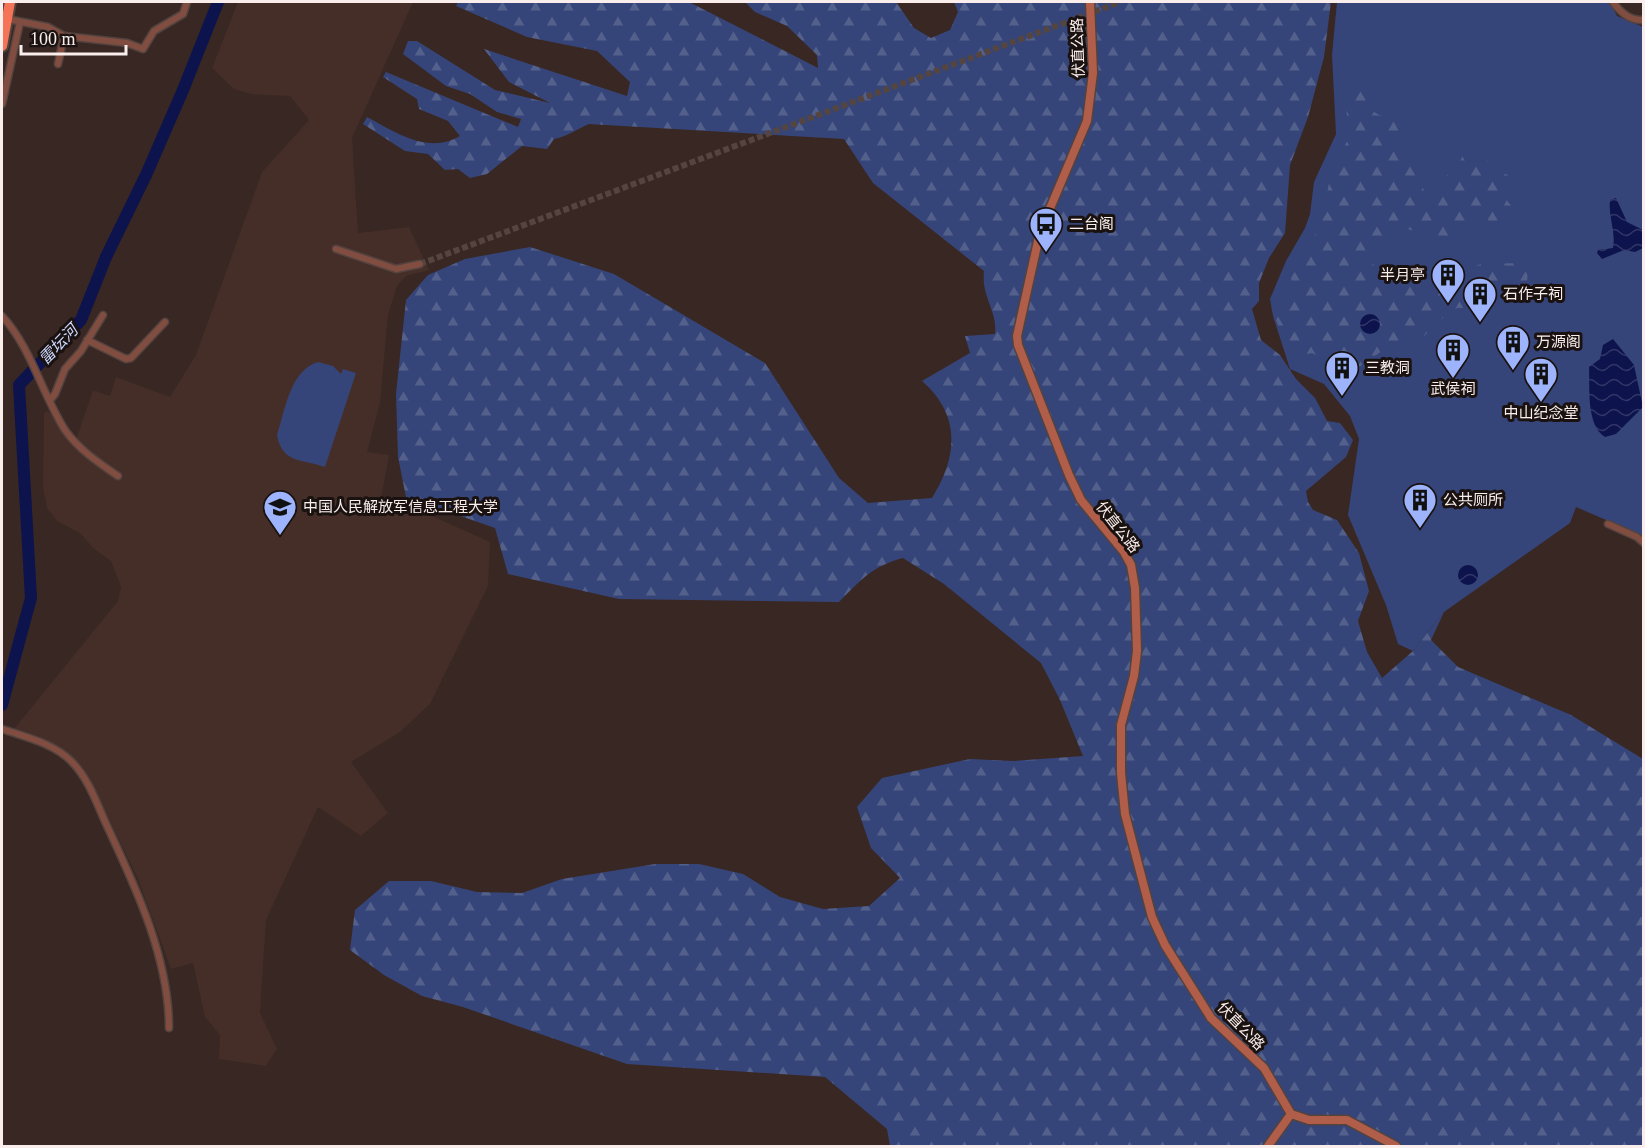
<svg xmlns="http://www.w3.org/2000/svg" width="1645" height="1148" font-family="'Times New Roman','Noto Sans SC',serif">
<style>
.built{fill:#452e28}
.green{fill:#364579}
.forest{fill:url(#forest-firs)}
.water{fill:url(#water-waves)}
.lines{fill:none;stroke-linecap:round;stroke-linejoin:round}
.river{stroke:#0d134d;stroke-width:12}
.street-tunnel{stroke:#554541;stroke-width:6;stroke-dasharray:6 3;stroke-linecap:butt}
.street-casing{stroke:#53433f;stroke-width:9}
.secondary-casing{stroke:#53433f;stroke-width:11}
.highway-casing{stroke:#53433f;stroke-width:14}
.street{stroke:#814d41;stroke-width:6}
.secondary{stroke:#b05d4a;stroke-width:8}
.highway{stroke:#f57457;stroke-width:10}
.labels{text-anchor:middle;stroke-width:6;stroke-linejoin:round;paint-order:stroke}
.street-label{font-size:15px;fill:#f9eeeb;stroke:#1a1210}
.poi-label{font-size:15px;fill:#f9eeeb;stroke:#1a1210;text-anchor:start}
.water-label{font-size:16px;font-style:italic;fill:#cbd8fd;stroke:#1a1210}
</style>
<defs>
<pattern id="forest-firs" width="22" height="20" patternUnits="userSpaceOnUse" patternTransform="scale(1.5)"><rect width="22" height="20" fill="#364579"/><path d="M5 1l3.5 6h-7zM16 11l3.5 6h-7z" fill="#54608c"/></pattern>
<pattern id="water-waves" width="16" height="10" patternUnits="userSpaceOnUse" patternTransform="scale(1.5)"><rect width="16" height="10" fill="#0d134d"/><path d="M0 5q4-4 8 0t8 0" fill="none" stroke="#313667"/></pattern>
</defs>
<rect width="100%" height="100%" fill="#382723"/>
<path class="built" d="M238 2H413L352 138 358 233 409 227 429 270 406 276 397 286 388 315 380 403 367 452 389 455 379 510 412 507 490 542 488 586 430 704 400 732 351 762 388 813 361 836 318 807 266 920 260 1013 277 1049 266 1066 219 1059 220 1035 205 1017 193 963 171 969 138 879 89 778 70 755 14 729 118 601 121 587 111 561 93 548 80 533 57 521 47 508 43 487 44 413 48 411 74 446 93 390 110 396 116 377 170 397 196 355 262 172 309 120 290 96 251 94 234 89 212 68Z"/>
<g class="green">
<path d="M1337 2H1610L1617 16 1643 27V536L1576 507 1570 523 1444 612 1413 651 1398 644 1386 605 1348 515 1359 439 1350 416 1324 384 1290 369 1273 316 1270 299 1286 261 1305 228 1310 214 1314 182 1336 134 1332 55Z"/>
<path d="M318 362 333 366 341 374 343 369 356 373 325 467C303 459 282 464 277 435 285 411 290 370 318 362Z"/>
</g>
<g class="forest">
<path d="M458 2H689L818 68 817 55 787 26 755 12 745 2H896L914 28 931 38 950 30 958 12 954 2H1331L1324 57 1308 117 1290 165 1285 233 1269 258 1259 283V301L1252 309 1261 340 1280 355 1296 379 1315 398 1327 421 1340 423 1353 440 1346 457 1306 491 1308 502 1313 510 1337 520 1359 553 1369 591 1358 621 1367 652 1382 678 1413 651 1444 612 1431 640 1458 667 1571 715 1643 759V1146H890L887 1129 825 1077 627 1064 463 1007 422 996 384 975 350 950 355 910 389 881H431L477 892 522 893 562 879 655 864H699L743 874 780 897 823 909 869 906 900 878 871 848 857 807 882 778 970 759 1013 761 1083 756 1060 700 1041 663 944 584 903 558C872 566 861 580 839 602L619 599 508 574 495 528 406 497 398 457 396 394 406 300 428 275 465 259 530 247 614 274 765 363 839 478 868 503 932 498C958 456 961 415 922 381L970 353 965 336 995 334C998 311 981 297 984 271L873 183 844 139 589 124C577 129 566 137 554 139L547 149 522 146 487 174 470 178 458 169 445 170 428 154 405 151 363 124 367 117C395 132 428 155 460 136L448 121 419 109 417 99 383 77 386 72 518 127 521 119 497 112 470 94 446 86 403 54 408 41H417L495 90 550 103 509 82 484 49 627 96 630 82 597 51 527 37 456 6Z"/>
<path d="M1356 84 1362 85 1367 97 1366 107 1379 115 1393 118 1425 193 1437 197 1444 178 1459 164 1463 155 1469 158 1486 152 1491 169 1508 175 1517 192H1507L1504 197 1514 209 1512 218 1504 225C1459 210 1475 227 1444 240L1394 225 1372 260 1381 291 1394 297 1405 285 1429 282 1481 264 1521 263 1528 268 1527 283 1519 291 1497 296 1478 307 1457 308 1450 311 1423 337 1392 344 1359 367 1344 369 1312 353 1302 355 1284 340 1276 320 1282 307 1302 298 1300 295 1286 299 1294 289 1291 278 1309 249 1322 219 1330 178 1348 139 1346 98 1352 86Z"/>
</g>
<g class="water">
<path d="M1616 198 1627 222 1643 230V248L1635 252 1624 250 1602 259 1597 253 1598 250 1613 248C1616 232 1608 216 1610 200Z"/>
<circle cx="1370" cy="324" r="10"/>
<path d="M1613 339 1634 365 1643 407 1616 434 1605 437C1586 425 1590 388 1589 367L1600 359 1603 345Z"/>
<circle cx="1468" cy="575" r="10"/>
</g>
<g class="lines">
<path class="river" d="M2 705 31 598 19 385 81 320 106 257 146 175 183 90 218 2"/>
<path class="street-tunnel" d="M420 264 1120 2"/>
<defs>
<g id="street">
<path d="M1613 2C1620 12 1630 21 1644 20"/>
<path d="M7 19 48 27 64 36 58 64"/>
<path d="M64 36 127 43 143 49 154 31 183 14 187 2"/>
<path d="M2 104 20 22"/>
<path d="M336 249 396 269 420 264"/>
<path d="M2 316C31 347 42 394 65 430 78 449 99 463 118 476"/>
<path d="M87 340 126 359 131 358 165 322"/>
<path d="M50 400 55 394 65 369 81 351 103 315"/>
<path d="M1608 524 1637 537 1644 543"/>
<path d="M2 729C25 737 53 743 71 761 90 780 97 805 108 828 137 890 169 959 169 1028"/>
</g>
<g id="secondary">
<path d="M1090 2 1093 73 1087 121 1040 232 1017 336 1018 345 1069 475 1081 500 1124 552 1131 565 1135 588 1137 651 1134 676 1121 725V773L1125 814 1152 917 1165 945 1211 1018 1264 1068 1291 1114"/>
<path d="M1291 1114 1309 1120H1347L1396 1146"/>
<path d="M1268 1146 1291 1114"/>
</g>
<path id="highway" d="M2 46 10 2"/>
</defs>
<use href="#street" class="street-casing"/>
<use href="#secondary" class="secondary-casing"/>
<use href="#highway" class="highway-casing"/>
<use href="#street" class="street"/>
<use href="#secondary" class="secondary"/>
<use href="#highway" class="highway"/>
</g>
<defs>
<symbol id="bus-pin" viewBox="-11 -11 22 30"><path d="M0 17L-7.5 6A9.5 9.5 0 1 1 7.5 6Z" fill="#9db4fd" stroke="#1a1210"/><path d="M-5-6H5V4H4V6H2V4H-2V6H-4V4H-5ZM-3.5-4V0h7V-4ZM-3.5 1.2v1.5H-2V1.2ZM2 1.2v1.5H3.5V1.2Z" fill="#111"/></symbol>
<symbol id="building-pin" viewBox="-11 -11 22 30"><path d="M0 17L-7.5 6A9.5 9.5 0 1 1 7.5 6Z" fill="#9db4fd" stroke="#1a1210"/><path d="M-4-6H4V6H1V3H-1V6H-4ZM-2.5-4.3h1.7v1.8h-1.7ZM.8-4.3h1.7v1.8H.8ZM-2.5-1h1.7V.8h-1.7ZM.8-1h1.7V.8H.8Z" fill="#111"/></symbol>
<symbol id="university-pin" viewBox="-11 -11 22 30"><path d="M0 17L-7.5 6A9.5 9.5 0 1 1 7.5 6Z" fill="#9db4fd" stroke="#1a1210"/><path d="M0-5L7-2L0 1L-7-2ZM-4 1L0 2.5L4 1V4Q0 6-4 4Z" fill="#111"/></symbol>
</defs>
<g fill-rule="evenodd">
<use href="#bus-pin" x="1027" y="205" width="38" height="52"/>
<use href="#building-pin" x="1429" y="256" width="38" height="52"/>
<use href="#building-pin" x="1461" y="275" width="38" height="52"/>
<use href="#building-pin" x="1494" y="323" width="38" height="52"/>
<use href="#building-pin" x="1434" y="331" width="38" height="52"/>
<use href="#building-pin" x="1323" y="349" width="38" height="52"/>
<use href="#building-pin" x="1522" y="355" width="38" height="52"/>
<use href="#building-pin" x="1401" y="481" width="38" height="52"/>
<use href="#university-pin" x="261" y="488" width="38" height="52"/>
</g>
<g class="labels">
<g class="street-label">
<text transform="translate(1078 48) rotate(-92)" y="5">伏直公路</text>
<text transform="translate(1118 527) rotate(52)" y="5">伏直公路</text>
<text transform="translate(1241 1026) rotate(46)" y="5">伏直公路</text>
</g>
<g class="poi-label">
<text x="1069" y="229">二台阁</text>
<text x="1425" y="280" text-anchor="end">半月亭</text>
<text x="1503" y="299">石作子祠</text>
<text x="1536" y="347">万源阁</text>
<text x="1365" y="373">三教洞</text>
<text x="1453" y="394" text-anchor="middle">武侯祠</text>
<text x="1541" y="418" text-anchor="middle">中山纪念堂</text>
<text x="1443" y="505">公共厕所</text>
<text x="303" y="512">中国人民解放军信息工程大学</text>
</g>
<g class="water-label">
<text transform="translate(58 344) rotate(-46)" y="6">雷坛河</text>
</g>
</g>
<rect width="1645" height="1148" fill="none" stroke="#f9eeeb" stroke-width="6"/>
<path d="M21 45v9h105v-9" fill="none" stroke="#f9eeeb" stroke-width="3"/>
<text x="30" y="45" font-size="18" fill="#f9eeeb" stroke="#1a1210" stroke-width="4.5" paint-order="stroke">100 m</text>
</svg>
